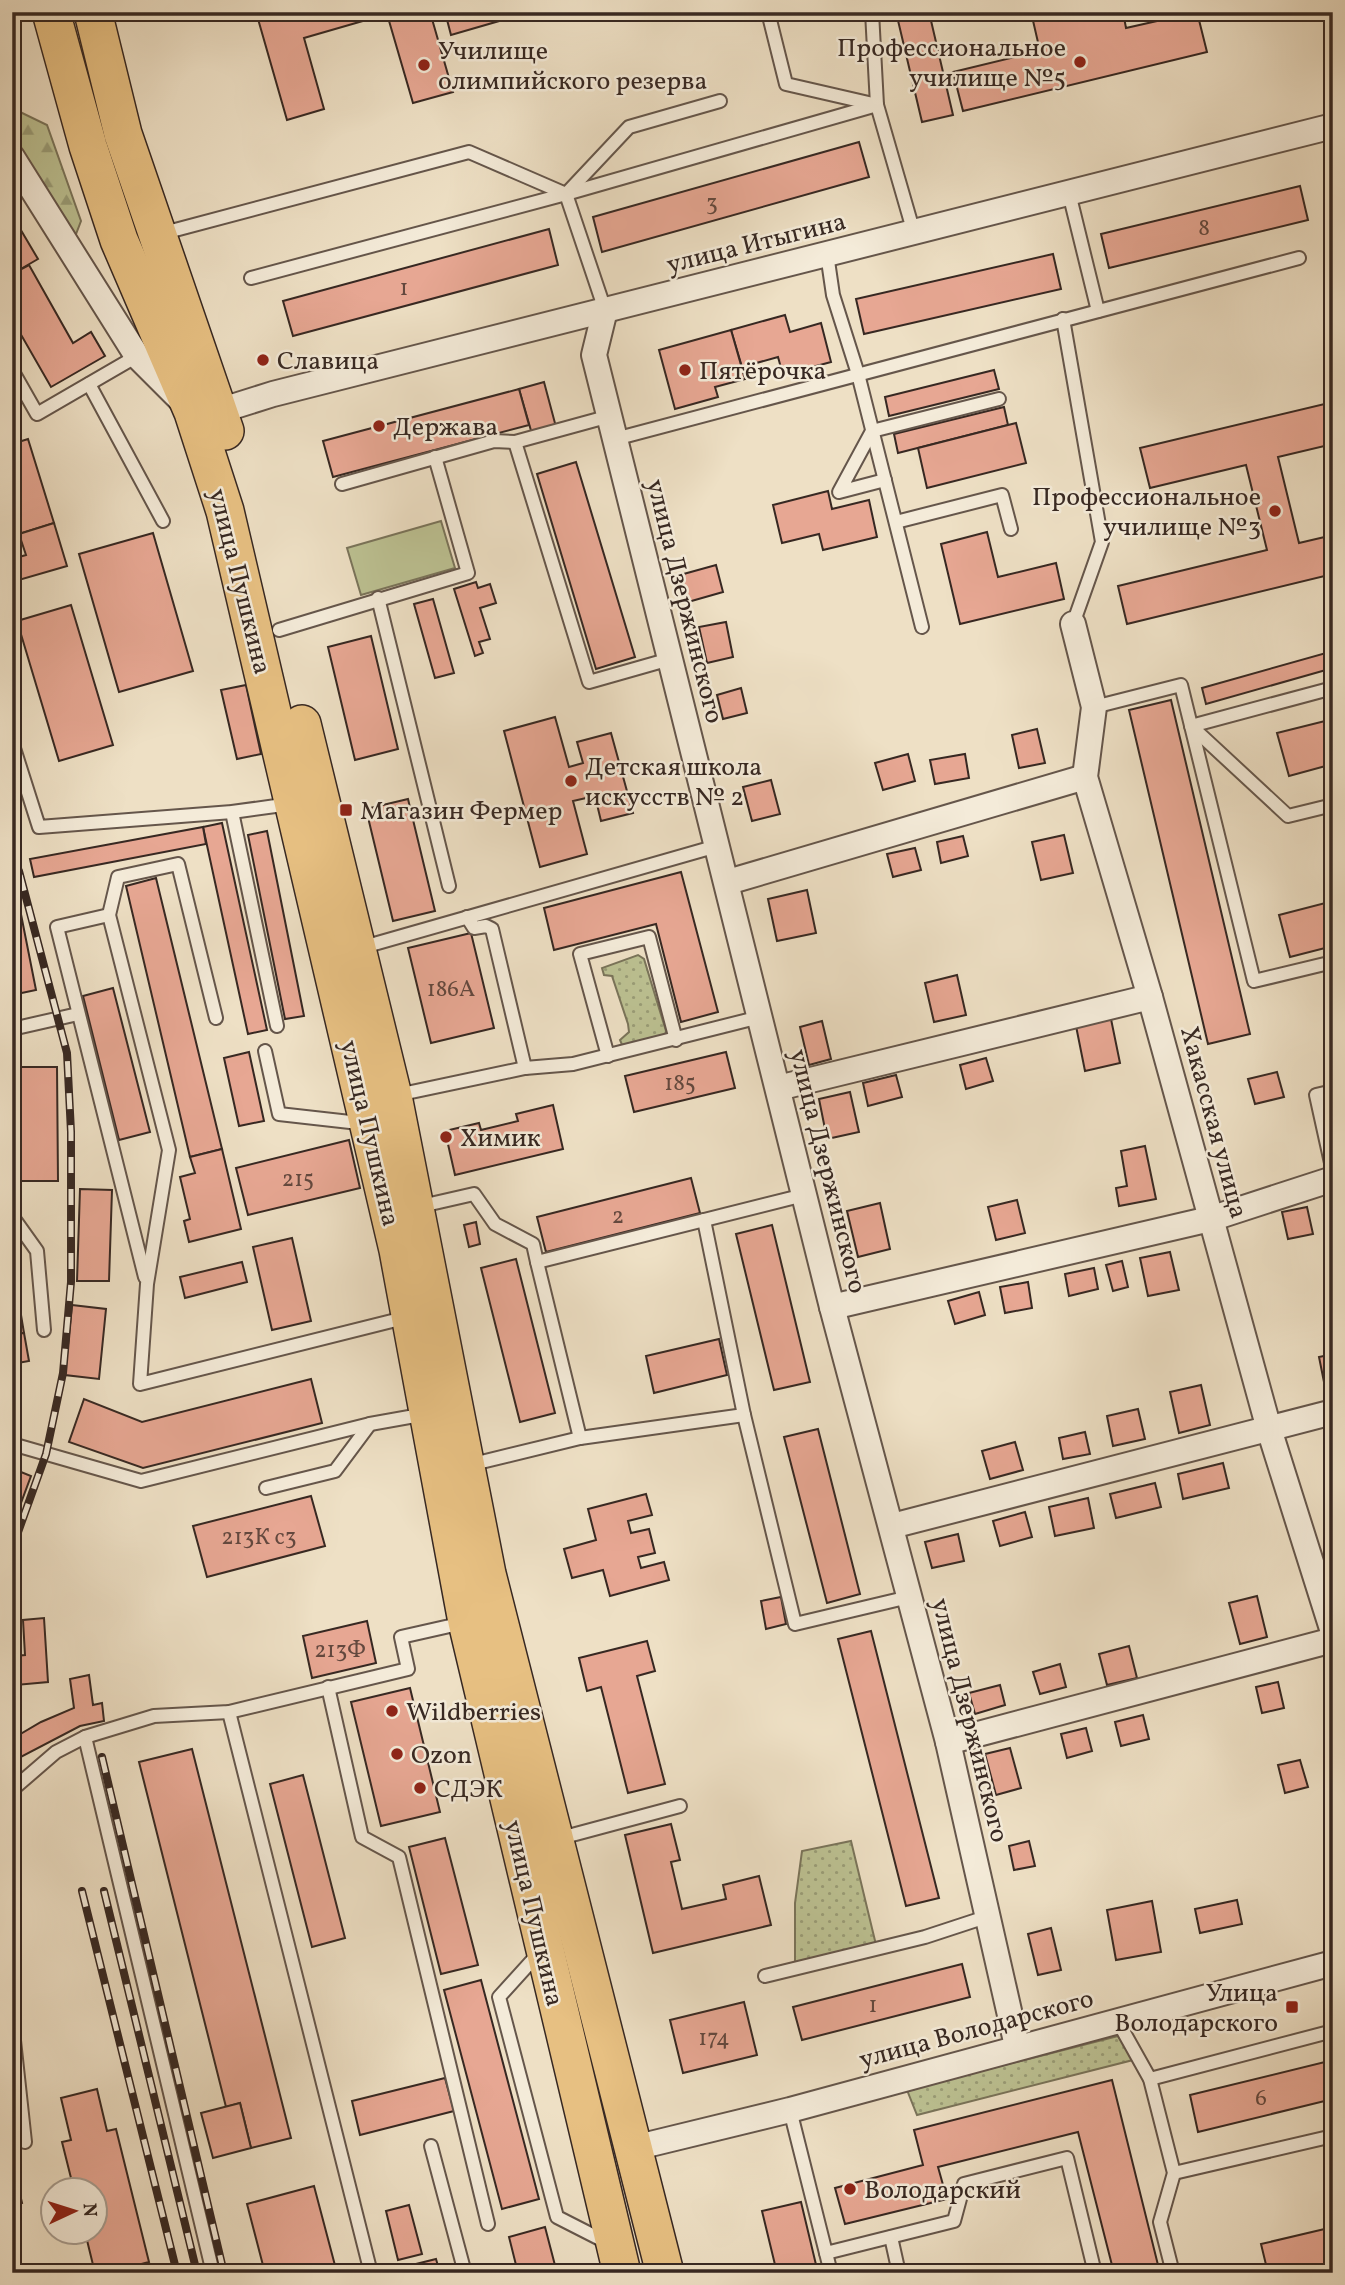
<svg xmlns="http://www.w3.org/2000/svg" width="1345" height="2285" font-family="Vollkorn,serif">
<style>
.grass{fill:url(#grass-dots);stroke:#7a745a;stroke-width:2}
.forest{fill:url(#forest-firs);stroke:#7a745a;stroke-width:2}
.garden{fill:#bcc192;stroke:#7a745a;stroke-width:2}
.building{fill:#e7a793;stroke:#372822;stroke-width:2}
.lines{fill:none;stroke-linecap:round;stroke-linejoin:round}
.lane-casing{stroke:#65564b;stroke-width:16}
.street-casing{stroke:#65564b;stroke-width:28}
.primary-casing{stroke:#372822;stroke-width:40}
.lane{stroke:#f4ebd9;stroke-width:12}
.street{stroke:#f4ebd9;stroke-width:24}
.primary{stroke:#e7c082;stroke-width:37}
.rail-casing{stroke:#372822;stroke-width:8}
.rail{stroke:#f4ebd9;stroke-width:5;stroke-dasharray:16;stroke-linecap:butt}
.poi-dot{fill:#8f2418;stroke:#f4ebd9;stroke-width:2.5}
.labels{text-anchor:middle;stroke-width:5;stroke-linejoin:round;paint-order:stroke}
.number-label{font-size:23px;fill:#63483e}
.poi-label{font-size:26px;fill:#372822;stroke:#f4ebd9;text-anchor:start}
.street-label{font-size:26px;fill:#372822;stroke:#f4ebd9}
</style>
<defs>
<pattern id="grass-dots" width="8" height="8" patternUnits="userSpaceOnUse" patternTransform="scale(1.75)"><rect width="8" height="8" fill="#bcc192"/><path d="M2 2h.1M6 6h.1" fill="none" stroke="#9a9d77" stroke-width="1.8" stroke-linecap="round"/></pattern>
<pattern id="forest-firs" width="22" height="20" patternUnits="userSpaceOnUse" patternTransform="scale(1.75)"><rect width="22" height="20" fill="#bcc192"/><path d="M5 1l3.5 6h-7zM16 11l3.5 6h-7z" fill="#9a9d77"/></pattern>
</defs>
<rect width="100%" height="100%" fill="#eee0c5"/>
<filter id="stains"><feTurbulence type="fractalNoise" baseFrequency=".00286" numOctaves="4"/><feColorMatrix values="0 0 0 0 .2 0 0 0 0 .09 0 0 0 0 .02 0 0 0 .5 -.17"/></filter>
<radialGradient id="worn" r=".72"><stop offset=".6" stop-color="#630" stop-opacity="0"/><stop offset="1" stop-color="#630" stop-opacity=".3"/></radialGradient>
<g class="grass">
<path d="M638 955 644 959 666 1031 665 1036 623 1047 620 1040 629 1032 628 1024 612 976 604 975 602 968Z"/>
<path d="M851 1841 877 1949 795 1968V1903L802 1851Z"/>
<path d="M1118 2036 1133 2060 917 2115 907 2090Z"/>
</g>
<path class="forest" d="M12 86 18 111 47 125 81 221 76 234 68 232 12 137Z"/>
<path class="garden" d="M441 521 455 568 361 595 347 548Z"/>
<g class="building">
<path d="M256 12H430L453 92 413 103 387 14 304 38 324 109 287 120Z"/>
<path d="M445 12H512L513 17 451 35Z"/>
<path d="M896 12H929L953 115 922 122Z"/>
<path d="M1031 12H1123L1126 28 1197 12 1207 52 963 111 953 72 1040 51Z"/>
<path d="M859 142 869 177 602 252 593 217Z"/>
<path d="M1300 186 1308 220 1109 268 1101 234Z"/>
<path d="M12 215 38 259 12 274Z"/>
<path d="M549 229 558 265 293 336 283 301Z"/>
<path d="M1053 254 1061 289 864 334 856 299Z"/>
<path d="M29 265 73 343 91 332 105 356 51 387 12 319V274Z"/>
<path d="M785 315 790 332 821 323 831 362 783 375 778 357 742 367 731 330Z"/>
<path d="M731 330 745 379 715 387 718 397 675 409 659 350Z"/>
<path d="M994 370 999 389 889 416 885 397Z"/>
<path d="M544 382 556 427 532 434 519 389Z"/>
<path d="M519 389 529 425 333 477 323 441Z"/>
<path d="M1333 402V444L1278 457 1299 543 1333 535V574L1127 624 1118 586 1267 550 1246 465 1150 488 1140 448Z"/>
<path d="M1004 407 1008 425 898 453 894 434Z"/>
<path d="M1016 423 1026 463 927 488 918 448Z"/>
<path d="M28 439 54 523 19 534 12 511V444Z"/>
<path d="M576 462 635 657 596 669 537 474Z"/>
<path d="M828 491 832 509 869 500 877 537 823 550 819 534 782 543 773 505Z"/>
<path d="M54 523 67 566 12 582V559L26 555 19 534Z"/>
<path d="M987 532 998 577 1056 563 1064 599 960 624 941 544Z"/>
<path d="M153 533 193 671 119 692 79 554Z"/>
<path d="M716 565 723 592 688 602 680 575Z"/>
<path d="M476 582 478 588 490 584 496 603 480 608 490 639 479 642 483 653 475 656 454 589Z"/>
<path d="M433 599 454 673 435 678 414 604Z"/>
<path d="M71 605 113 745 59 761 17 621Z"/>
<path d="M726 622 733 657 707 663 699 627Z"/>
<path d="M371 636 398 749 355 760 328 647Z"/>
<path d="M1333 651V668L1206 704 1202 688Z"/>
<path d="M246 685 261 754 237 759 221 690Z"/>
<path d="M741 688 747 713 723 719 717 695Z"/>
<path d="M1171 700 1250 1034 1208 1044 1129 710Z"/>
<path d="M555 717 569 767 583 763 577 742 611 733 633 813 601 821 595 796 573 801 587 854 540 867 504 731Z"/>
<path d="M1333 719V764L1289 776 1277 733Z"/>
<path d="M1037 729 1045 763 1019 768 1012 735Z"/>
<path d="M908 754 915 781 883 790 875 763Z"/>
<path d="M965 754 969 778 935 784 930 760Z"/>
<path d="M771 780 780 814 752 821 743 787Z"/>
<path d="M408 799 435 911 393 921 366 809Z"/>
<path d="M222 823 267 1030 248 1034 203 827Z"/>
<path d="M203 827 206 844 34 877 30 859Z"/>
<path d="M267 831 304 1016 285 1019 248 835Z"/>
<path d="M1064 835 1073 873 1041 880 1032 842Z"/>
<path d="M963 836 968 856 941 863 937 842Z"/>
<path d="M915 848 921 870 893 877 887 854Z"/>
<path d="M12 869 36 990 12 995Z"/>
<path d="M681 872 718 1012 681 1022 656 924 554 950 544 908Z"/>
<path d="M156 878 222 1149 190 1157 126 886Z"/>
<path d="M807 890 816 933 777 941 768 899Z"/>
<path d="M1333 901V946L1290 957 1279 915Z"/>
<path d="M471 933 494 1028 431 1043 408 948Z"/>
<path d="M957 975 966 1015 934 1022 925 983Z"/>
<path d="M113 988 150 1132 119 1140 83 996Z"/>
<path d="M1111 1019 1120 1063 1085 1071 1076 1026Z"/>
<path d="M822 1021 831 1059 809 1065 800 1027Z"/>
<path d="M249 1052 264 1121 239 1126 224 1058Z"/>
<path d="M726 1052 735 1088 634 1112 625 1076Z"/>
<path d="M986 1058 993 1081 966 1089 960 1065Z"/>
<path d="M12 1067H57L58 1181H12Z"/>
<path d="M1277 1072 1284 1097 1255 1104 1248 1079Z"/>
<path d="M896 1075 902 1097 868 1106 863 1083Z"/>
<path d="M850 1092 859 1132 827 1139 819 1099Z"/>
<path d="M553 1105 563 1149 455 1175 445 1131 479 1123 481 1130 518 1121 516 1114Z"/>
<path d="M349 1140 360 1188 248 1215 236 1168Z"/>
<path d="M1145 1146 1156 1199 1119 1206 1116 1188 1127 1186 1121 1151Z"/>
<path d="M222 1149 241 1229 189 1242 184 1221 190 1219 180 1177 195 1173 190 1157Z"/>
<path d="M691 1178 700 1213 546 1252 537 1217Z"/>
<path d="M80 1189 112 1190 109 1281H77Z"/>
<path d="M1017 1200 1025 1233 996 1240 988 1207Z"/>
<path d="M880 1203 890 1249 858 1257 847 1211Z"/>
<path d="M1307 1207 1313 1234 1288 1239 1282 1212Z"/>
<path d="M476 1222 480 1244 469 1247 464 1225Z"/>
<path d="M772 1225 810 1382 774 1390 736 1234Z"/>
<path d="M292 1238 311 1321 272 1330 253 1247Z"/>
<path d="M1170 1252 1179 1290 1148 1296 1140 1258Z"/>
<path d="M516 1259 555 1413 520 1422 481 1268Z"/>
<path d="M12 1261 24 1333 12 1335Z"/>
<path d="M1122 1261 1128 1287 1113 1291 1106 1265Z"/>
<path d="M242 1262 247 1282 185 1298 180 1277Z"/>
<path d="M1094 1268 1098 1289 1069 1296 1065 1274Z"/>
<path d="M1028 1282 1032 1308 1005 1313 1000 1287Z"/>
<path d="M979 1292 985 1315 955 1324 948 1301Z"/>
<path d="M72 1305 106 1309 99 1379 65 1375Z"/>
<path d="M24 1333 29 1361 12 1364V1335Z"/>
<path d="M719 1339 727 1375 654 1393 646 1356Z"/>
<path d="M1333 1354V1380L1324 1382 1319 1357Z"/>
<path d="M311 1379 322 1423 143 1468 69 1442 84 1399 142 1422Z"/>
<path d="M1201 1385 1210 1425 1179 1433 1170 1392Z"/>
<path d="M1138 1409 1145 1439 1113 1446 1107 1416Z"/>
<path d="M818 1429 860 1594 827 1603 784 1437Z"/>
<path d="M1085 1432 1090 1454 1063 1459 1059 1438Z"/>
<path d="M1015 1442 1023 1470 990 1479 982 1451Z"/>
<path d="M1223 1463 1229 1488 1183 1499 1178 1474Z"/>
<path d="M16 1470 31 1476 12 1527V1480Z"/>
<path d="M1155 1483 1161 1507 1116 1518 1110 1494Z"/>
<path d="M646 1494 652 1515 628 1521 631 1533 649 1529 655 1553 638 1557 641 1568 664 1562 669 1580 610 1596 603 1570 572 1578 564 1549 596 1540 588 1509Z"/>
<path d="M311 1496 325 1546 207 1577 193 1526Z"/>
<path d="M1088 1498 1094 1528 1055 1536 1049 1507Z"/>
<path d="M1025 1512 1032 1537 1000 1546 993 1521Z"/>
<path d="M958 1534 964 1561 932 1568 925 1542Z"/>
<path d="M1257 1596 1267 1637 1240 1644 1229 1603Z"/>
<path d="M781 1597 786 1624 766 1629 761 1601Z"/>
<path d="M44 1618 48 1682 16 1685 14 1656 25 1655 23 1620Z"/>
<path d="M367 1621 376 1663 312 1678 303 1636Z"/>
<path d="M871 1631 939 1898 906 1906 838 1639Z"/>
<path d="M647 1641 655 1671 637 1676 665 1784 628 1793 601 1687 587 1691 579 1658Z"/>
<path d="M1129 1646 1137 1678 1107 1685 1099 1654Z"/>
<path d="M1060 1664 1066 1687 1040 1694 1033 1672Z"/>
<path d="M89 1675 93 1705 102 1703 104 1721 80 1726 17 1759 12 1751V1739L41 1722 74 1708 70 1679Z"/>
<path d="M1278 1682 1284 1708 1262 1713 1256 1687Z"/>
<path d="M1000 1685 1005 1705 975 1714 969 1693Z"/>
<path d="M410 1688 440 1812 381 1826 351 1702Z"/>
<path d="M1143 1715 1149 1739 1121 1746 1115 1722Z"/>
<path d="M1086 1728 1092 1751 1067 1758 1061 1734Z"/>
<path d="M1010 1748 1021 1788 996 1795 985 1754Z"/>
<path d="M192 1749 291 2138 251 2148 240 2103 226 2107 139 1762Z"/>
<path d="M1300 1760 1308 1787 1285 1793 1278 1765Z"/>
<path d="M303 1775 345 1938 312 1947 270 1784Z"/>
<path d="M671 1824 680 1860 671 1862 682 1909 726 1899 723 1885 759 1876 771 1925 653 1953 625 1835Z"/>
<path d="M445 1838 478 1965 441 1974 409 1847Z"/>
<path d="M1029 1841 1035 1866 1014 1870 1009 1846Z"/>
<path d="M1237 1900 1242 1924 1200 1933 1195 1909Z"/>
<path d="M1152 1901 1161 1952 1116 1960 1107 1910Z"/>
<path d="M1051 1928 1061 1970 1038 1975 1028 1934Z"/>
<path d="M962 1964 970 1997 802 2040 793 2007Z"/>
<path d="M481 1980 539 2199 502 2209 444 1990Z"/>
<path d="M744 2002 757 2055 683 2073 670 2020Z"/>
<path d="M1333 2060V2099L1198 2132 1190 2095Z"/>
<path d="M445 2078 454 2111 360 2135 352 2101Z"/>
<path d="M1112 2080 1160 2273H1114L1078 2132 938 2167 947 2199 845 2224 835 2188 923 2165 914 2130Z"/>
<path d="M97 2089 107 2131 116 2129 149 2262 107 2273H95L85 2232H94V2190H74L62 2142 71 2140 61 2098Z"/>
<path d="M240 2103 251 2148 213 2158 201 2113Z"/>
<path d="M12 2159 22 2203 12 2205Z"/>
<path d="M314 2186 337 2273H265L247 2204Z"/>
<path d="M801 2202 818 2273H777L762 2211Z"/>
<path d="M409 2205 422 2254 398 2260 386 2211Z"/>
<path d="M545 2227 557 2273H518L509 2237Z"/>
<path d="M1333 2227V2273H1268L1261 2244Z"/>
<path d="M436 2259 440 2273H389L388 2271Z"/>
</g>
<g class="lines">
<defs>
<g id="lane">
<path d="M768 12 786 84 873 104"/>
<path d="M872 12 877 105 914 233"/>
<path d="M1069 193 1098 311"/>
<path d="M566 194 629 127 720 101"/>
<path d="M160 234 469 152 566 194 877 105"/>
<path d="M827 254 833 295 858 374 922 627"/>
<path d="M251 278 566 194 605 310"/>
<path d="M1063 319 1102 542 1073 624"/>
<path d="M12 370 37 414 137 356"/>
<path d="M89 384 163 521"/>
<path d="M615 439 1299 258"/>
<path d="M515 442 589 682 670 659"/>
<path d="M885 480 839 492 872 431 999 399"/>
<path d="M342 484 494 441 515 442 610 416"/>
<path d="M896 522 1002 495 1011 529"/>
<path d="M378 598 449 886"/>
<path d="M279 630 468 573 435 457"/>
<path d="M1333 688 1191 726 1288 816 1333 805"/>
<path d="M1094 707 1181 685 1254 981 1333 962"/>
<path d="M12 742 39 827 232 812 290 804"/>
<path d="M232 812 277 1026"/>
<path d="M109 915 57 927 145 1277"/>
<path d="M467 917 474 928 486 926 492 929 525 1068"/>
<path d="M360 948 717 846"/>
<path d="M216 1018 178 864 118 877 109 915 169 1150 147 1284 140 1384 408 1317"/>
<path d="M12 1029 78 1014"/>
<path d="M265 1051 279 1114 350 1122 366 1118"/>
<path d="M608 1056 580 954 649 937 676 1040"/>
<path d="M1333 1091 1316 1095 1333 1172"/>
<path d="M397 1095 525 1068 573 1064 760 1017"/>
<path d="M417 1207 474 1194 495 1224 533 1244 537 1262 804 1195"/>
<path d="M12 1216 37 1251 44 1330"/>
<path d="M704 1220 744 1415 795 1624 909 1597"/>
<path d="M537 1262 580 1438"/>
<path d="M12 1444 141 1481 370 1424 426 1414"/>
<path d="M469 1465 580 1438 744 1415"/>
<path d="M266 1488 335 1471 370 1424"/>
<path d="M328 1687 362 1837 399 1857 488 2224"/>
<path d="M229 1712 371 2273"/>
<path d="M85 1737 213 2273"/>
<path d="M12 1790 56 1752 85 1737 154 1716 229 1712 408 1669 401 1637 463 1623"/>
<path d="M557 1839 680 1806"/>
<path d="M538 1954 499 1997 557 2217 610 2244"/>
<path d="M765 1976 925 1937 989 1916"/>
<path d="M1117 2020 1150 2079 1174 2173 1160 2222 1173 2273"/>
<path d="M12 2022 25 2142"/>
<path d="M1150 2079 1333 2031"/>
<path d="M790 2110 826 2253 954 2221 964 2184 1067 2158 1095 2273"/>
<path d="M431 2146 465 2273"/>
<path d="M1174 2173 1333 2136"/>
<path d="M891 2237 899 2273"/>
<path d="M826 2253 831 2273"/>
</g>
<g id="street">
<path d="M12 157 137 356 193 412 219 411 273 394 1333 126"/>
<path d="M605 310 594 355 832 1307 948 1742 1017 2046"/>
<path d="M1073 624 1094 707 1085 777 1150 997 1269 1429 1333 1632"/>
<path d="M728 882 1085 777"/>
<path d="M778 1088 1150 997"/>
<path d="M832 1307 1210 1219 1333 1179"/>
<path d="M892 1526 1333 1412"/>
<path d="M948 1742 1333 1640"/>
<path d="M634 2148 790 2110 1333 1963"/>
</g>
<g id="primary">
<path d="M51 12 88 146 119 240 193 412 225 511 398 1250 467 1622 622 2273"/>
<path d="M93 12 123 134 225 431"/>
<path d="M302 724 393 1096 487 1574 665 2273"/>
</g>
</defs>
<use href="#lane" class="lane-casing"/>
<use href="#street" class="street-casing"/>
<use href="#primary" class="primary-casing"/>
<use href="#lane" class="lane"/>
<use href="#street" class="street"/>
<use href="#primary" class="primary"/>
<defs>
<g id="rail">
<path d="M12 1549 46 1454 63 1373 71 1282V1132L67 1053 19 871"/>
<path d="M102 1757 224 2273"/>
<path d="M82 1891 177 2273"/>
<path d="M104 1891 197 2273"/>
</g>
</defs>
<use href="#rail" class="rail-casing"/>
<use href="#rail" class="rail"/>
</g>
<g class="poi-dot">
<circle cx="1080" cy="62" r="7"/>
<circle cx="424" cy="65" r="7"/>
<circle cx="263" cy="360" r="7"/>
<circle cx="685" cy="370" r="7"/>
<circle cx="379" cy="426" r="7"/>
<circle cx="1275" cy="511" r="7"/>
<circle cx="571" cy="781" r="7"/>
<rect x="339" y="803" width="14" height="14" rx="3.5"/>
<circle cx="446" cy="1137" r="7"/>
<circle cx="392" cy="1711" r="7"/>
<circle cx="397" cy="1754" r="7"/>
<circle cx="420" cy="1788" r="7"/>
<rect x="1285" y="2000" width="14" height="14" rx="3.5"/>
<circle cx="850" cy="2189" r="7"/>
</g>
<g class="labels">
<g class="number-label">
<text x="712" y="210">3</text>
<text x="1204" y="235">8</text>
<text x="404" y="295">1</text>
<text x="451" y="996">186А</text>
<text x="680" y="1090">185</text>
<text x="298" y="1186">215</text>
<text x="618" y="1223">2</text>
<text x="259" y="1544">213К с3</text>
<text x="340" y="1657">213Ф</text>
<text x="873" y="2012">1</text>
<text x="714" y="2045">174</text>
<text x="1261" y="2105">6</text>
</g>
<g class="poi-label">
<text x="1066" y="56" text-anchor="end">Профессиональное<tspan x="1066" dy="30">училище №5</tspan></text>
<text x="438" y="59">Училище<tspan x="438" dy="30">олимпийского резерва</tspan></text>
<text x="277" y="369">Славица</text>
<text x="699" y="379">Пятёрочка</text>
<text x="393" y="435">Держава</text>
<text x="1261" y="505" text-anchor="end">Профессиональное<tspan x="1261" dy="30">училище №3</tspan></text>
<text x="585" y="775">Детская школа<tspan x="585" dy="30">искусств № 2</tspan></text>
<text x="360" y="819">Магазин Фермер</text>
<text x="460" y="1146">Химик</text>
<text x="406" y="1720">Wildberries</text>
<text x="411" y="1763">Ozon</text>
<text x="434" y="1797">СДЭК</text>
<text x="1278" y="2001" text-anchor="end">Улица<tspan x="1278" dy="30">Володарского</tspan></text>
<text x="864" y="2198">Володарский</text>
</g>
<g class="street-label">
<text transform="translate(756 242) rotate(-14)" y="9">улица Итыгина</text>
<text transform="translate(241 581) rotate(76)" y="9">улица Пушкина</text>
<text transform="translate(686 601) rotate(76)" y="9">улица Дзержинского</text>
<text transform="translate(1215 1122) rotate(75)" y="9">Хакасская улица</text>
<text transform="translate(371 1133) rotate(77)" y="9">улица Пушкина</text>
<text transform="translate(829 1171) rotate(76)" y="9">улица Дзержинского</text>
<text transform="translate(971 1720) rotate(76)" y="9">улица Дзержинского</text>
<text transform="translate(535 1913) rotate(77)" y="9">улица Пушкина</text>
<text transform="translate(976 2028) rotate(-15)" y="9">улица Володарского</text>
</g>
</g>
<rect width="1345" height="2285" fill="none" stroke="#eee0c5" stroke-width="42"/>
<rect x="14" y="14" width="1317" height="2257" fill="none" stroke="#372822" stroke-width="3.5"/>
<rect x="21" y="21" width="1303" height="2243" fill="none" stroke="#372822" stroke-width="2"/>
<g transform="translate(74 2211) rotate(86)"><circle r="33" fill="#f4ebd9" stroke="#a89d90" stroke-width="2"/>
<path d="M0-5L12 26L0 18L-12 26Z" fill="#8f2418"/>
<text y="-10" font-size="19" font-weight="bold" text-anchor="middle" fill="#372822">N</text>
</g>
<rect width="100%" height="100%" filter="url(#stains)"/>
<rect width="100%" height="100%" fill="url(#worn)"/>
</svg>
